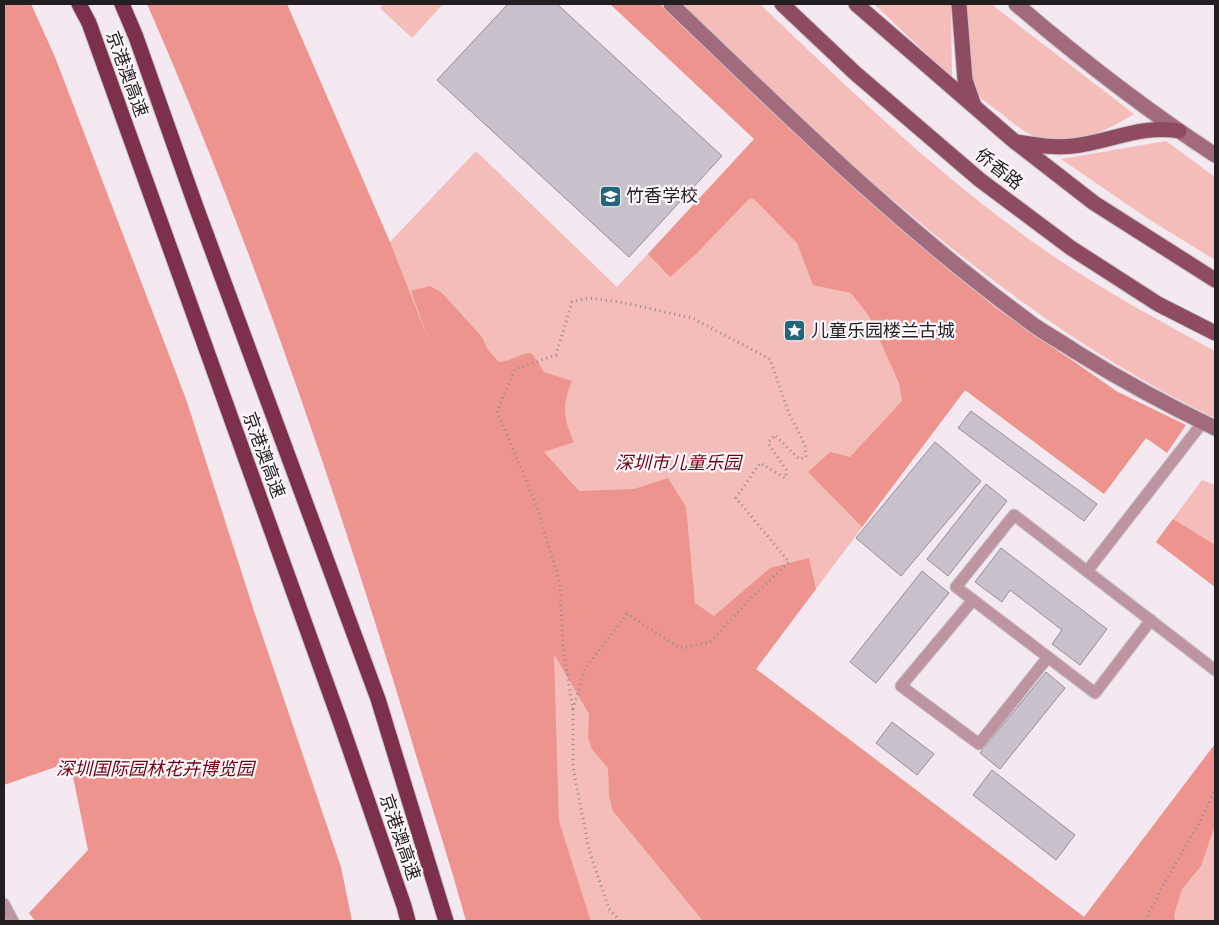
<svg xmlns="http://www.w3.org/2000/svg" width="1219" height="925" font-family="Bitter,'Noto Sans SC',serif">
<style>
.green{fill:#f4bdb9}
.forest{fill:#ed948e}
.building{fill:#c9c2cc;stroke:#948e97}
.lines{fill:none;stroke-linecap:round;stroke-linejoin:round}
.lane-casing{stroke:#cec4cb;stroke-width:13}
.secondary-casing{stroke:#cec4cb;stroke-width:17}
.primary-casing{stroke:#cec4cb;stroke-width:17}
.highway-casing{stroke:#cec4cb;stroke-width:17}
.path{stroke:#938c91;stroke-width:3;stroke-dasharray:1 4;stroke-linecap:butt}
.lane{stroke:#bd95a0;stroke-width:11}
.secondary{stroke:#a26b7b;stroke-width:15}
.primary{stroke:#8e4c61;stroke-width:15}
.highway{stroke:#7c304b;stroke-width:15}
.labels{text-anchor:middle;stroke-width:4.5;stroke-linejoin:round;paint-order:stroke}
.street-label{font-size:18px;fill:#221e21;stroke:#fef8fc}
.poi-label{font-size:18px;fill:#221e21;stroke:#fef8fc;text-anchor:start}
.park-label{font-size:18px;font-style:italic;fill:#6e000e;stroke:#fef8fc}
</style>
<rect width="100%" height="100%" fill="#f4e9f0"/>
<g class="green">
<path d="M384 4H443L412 38 380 8Z"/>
<path d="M681 4H760C849 89 938 175 1040 247 1095 286 1156 319 1215 351V418C1084 355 967 265 858 170 798 116 740 59 681 4Z"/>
<path d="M874 4H951L952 78Z"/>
<path d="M966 4H991L1134 114C1109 130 1074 146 1044 140 1028 136 1014 124 1002 114 995 108 983 102 978 94 963 68 967 32 966 4Z"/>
<path d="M755 139 1104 494 965 390 756 669 1084 917 1215 744V921H591L559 821 553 653 390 242 476 151 617 287Z"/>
<path d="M1166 141 1215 177V260L1147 218 1061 159Z"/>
<path d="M1202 480 1215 485V587L1156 542Z"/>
</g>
<g class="forest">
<path d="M4 4H31L55 57 186 399 254 611 341 867 352 921H35L29 913 88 850 70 762 4 785Z"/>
<path d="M147 4H287L390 242 428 338 411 291 430 286 442 293 482 337 488 350 499 362C509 362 519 354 530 353L533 355 544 372 572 381C562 405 563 419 574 442L544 452 579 491 634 489 668 478 686 507 695 603 714 616 770 568 809 558 816 589 756 669 1084 917 1215 744V825L1201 866 1182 889 1174 915 1175 921H703L613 811 609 796 608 768 592 749 588 737 589 714 554 654 559 821 591 921H466C448 855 426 790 407 725 332 480 250 239 147 4Z"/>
<path d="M610 4H660L895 223 996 308 1118 392 1186 425 1167 453 1146 438 1104 494 965 390 862 527 808 472 830 452 850 457 902 401 899 383 869 316 851 293 813 285 797 243 755 200 750 198 696 254 670 277 648 254 754 139Z"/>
<path d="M1173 519 1215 545V587L1156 542Z"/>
</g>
<g class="building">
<path d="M508 4H557L722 156 629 257 437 80Z"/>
<path d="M971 411 1097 504 1084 521 958 428Z"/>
<path d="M935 442 981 481 901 576 856 538Z"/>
<path d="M986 484 1007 501 948 576 927 559Z"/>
<path d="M1001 548 1107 629 1080 665 1052 644 1062 630 1010 590 1002 602 975 582Z"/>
<path d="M922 571 949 593 876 683 850 662Z"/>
<path d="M1046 672 1065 688 1000 769 980 753Z"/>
<path d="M892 722 934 754 917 775 876 743Z"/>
<path d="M992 770 1075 835 1056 860 973 795Z"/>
</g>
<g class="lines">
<defs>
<g id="lane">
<path d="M1088 570 1203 422"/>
<path d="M973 600 901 686 979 744 1048 657"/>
<path d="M1151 620 1095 693 956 587 1014 515 1215 670"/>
<path d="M4 904 13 921"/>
</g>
<g id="secondary">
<path d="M671 4C788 116 903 230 1035 326 1048 335 1063 343 1076 352 1121 380 1167 405 1215 428"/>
<path d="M1016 4C1079 58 1146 110 1215 155"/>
</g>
<g id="primary">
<path d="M782 4 855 73 980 180 1071 248 1158 304 1215 333"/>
<path d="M856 4 1014 141 1094 203 1215 280"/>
<path d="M959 4 965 80 974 106"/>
<path d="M1016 142C1035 145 1053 148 1073 146 1109 142 1143 124 1179 131"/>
</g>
<g id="highway">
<path d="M79 4 89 23 341 724 404 906 408 921"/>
<path d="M122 4 136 37 195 204 378 699 446 921"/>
</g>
</defs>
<use href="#lane" class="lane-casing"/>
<use href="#secondary" class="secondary-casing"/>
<use href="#primary" class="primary-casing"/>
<use href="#highway" class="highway-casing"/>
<g class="path">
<path d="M573 709 585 669 627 614 680 648 710 642 750 599 789 562 736 498 760 463 785 478 787 471 768 443 775 435 799 459 806 457 805 445 788 411 770 359 692 318 620 302 588 298 572 302 556 355 515 369 497 411 537 507 560 584 563 648 573 709V767L589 850 609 909 620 921"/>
<path d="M1145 921 1166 880 1198 825 1215 791"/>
</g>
<use href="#lane" class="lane"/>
<use href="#secondary" class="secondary"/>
<use href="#primary" class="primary"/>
<use href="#highway" class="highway"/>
</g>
<defs>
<symbol id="school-square" viewBox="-11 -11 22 22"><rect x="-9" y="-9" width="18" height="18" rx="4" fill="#246579" stroke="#fef8fc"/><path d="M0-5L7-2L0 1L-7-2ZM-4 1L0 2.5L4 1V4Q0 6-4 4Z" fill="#fff"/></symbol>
<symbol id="sight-square" viewBox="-11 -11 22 22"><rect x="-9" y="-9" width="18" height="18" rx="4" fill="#246579" stroke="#fef8fc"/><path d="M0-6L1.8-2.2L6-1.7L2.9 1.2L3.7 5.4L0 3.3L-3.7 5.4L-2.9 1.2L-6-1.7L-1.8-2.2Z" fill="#fff"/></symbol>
</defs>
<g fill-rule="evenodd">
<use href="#school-square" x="598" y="184" width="25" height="25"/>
<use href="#sight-square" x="782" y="318" width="25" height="25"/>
</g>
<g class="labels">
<g class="street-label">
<text transform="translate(127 74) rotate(70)" y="6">京港澳高速</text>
<text transform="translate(999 169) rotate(38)" y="6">侨香路</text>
<text transform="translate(264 455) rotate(70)" y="6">京港澳高速</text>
<text transform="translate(400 837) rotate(71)" y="6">京港澳高速</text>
</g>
<g class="poi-label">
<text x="626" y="202">竹香学校</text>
<text x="811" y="337">儿童乐园楼兰古城</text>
</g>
<g class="park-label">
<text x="678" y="469">深圳市儿童乐园</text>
<text x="155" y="775">深圳国际园林花卉博览园</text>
</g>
</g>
<rect width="1219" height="925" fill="none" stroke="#221e21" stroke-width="10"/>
</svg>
